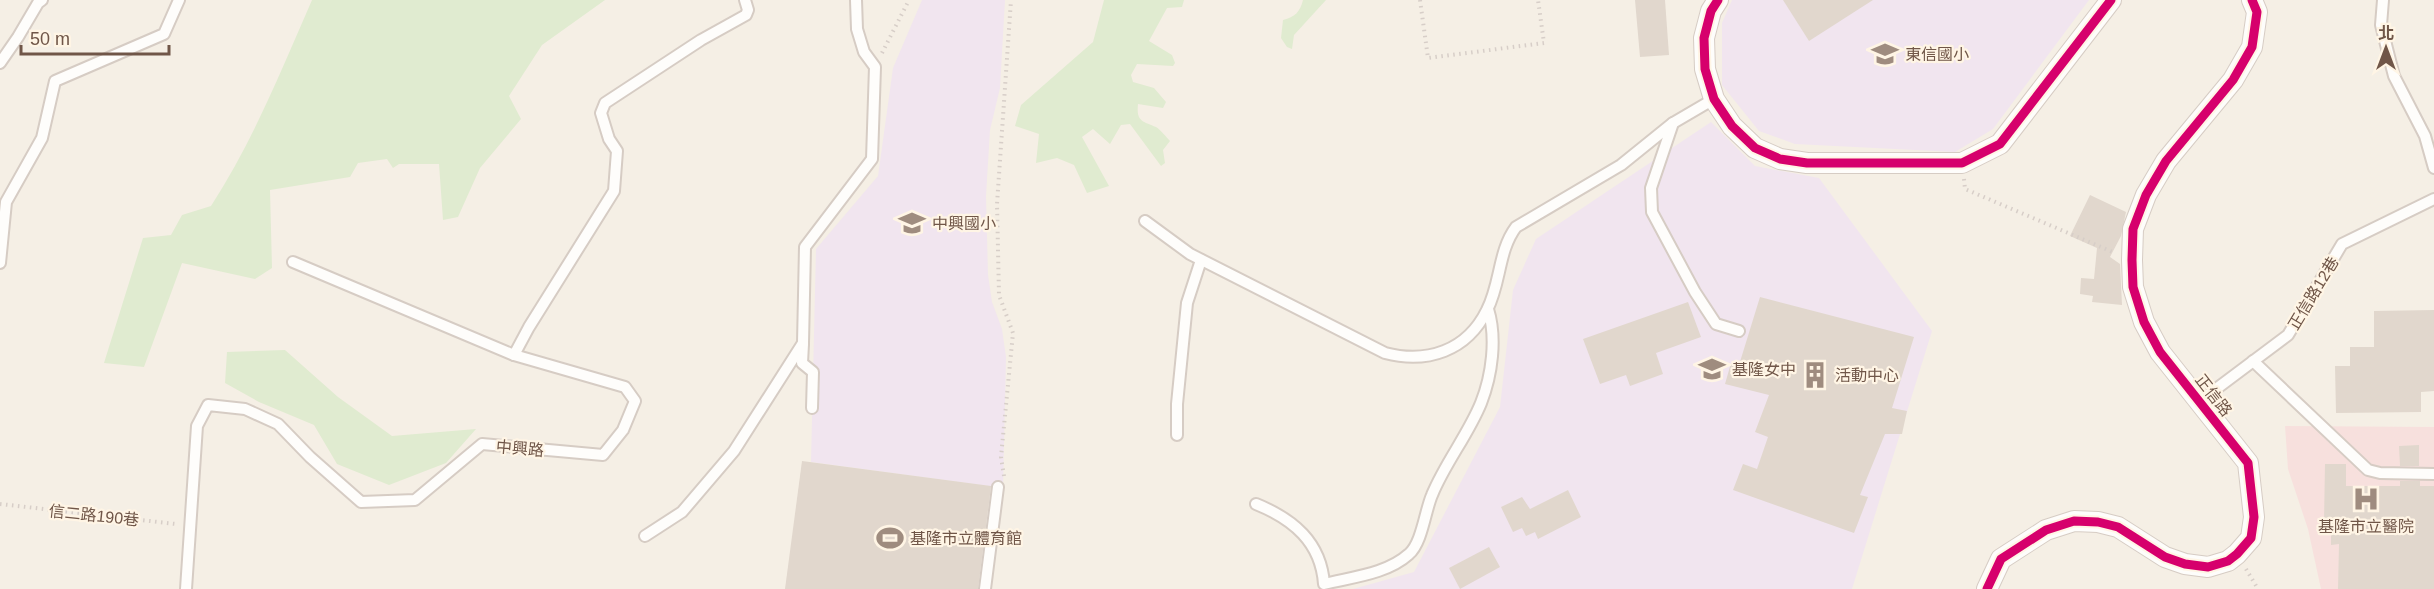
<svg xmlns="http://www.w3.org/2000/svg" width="2434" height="589" font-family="Helvetica,'Noto Sans TC',sans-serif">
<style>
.education{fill:#f1e5ef}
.medical{fill:#f7e0dd}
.green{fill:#e0ebd0}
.building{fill:#e1d7cd}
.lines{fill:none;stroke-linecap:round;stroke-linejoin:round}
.service-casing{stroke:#d6ccc4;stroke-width:14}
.minor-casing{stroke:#d6ccc4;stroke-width:22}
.path{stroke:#d7cec8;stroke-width:4;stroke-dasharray:1.5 4.5;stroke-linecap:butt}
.service{stroke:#fefdfb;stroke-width:10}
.minor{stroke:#fefdfb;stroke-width:20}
.cycleway-casing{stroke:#fff5e5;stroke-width:13}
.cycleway{stroke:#d6006c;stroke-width:9}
.labels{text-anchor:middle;stroke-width:4.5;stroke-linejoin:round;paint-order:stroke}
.poi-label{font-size:16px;fill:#705648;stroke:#fff5e5;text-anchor:start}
.street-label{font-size:16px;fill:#705648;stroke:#fff5e5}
</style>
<rect width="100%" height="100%" fill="#f5efe5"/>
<g class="education">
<path d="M922 0H1005L1000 88 990 130 986 196 988 275 992 302 1002 329 1006 357 1003 488 811 462 816 249 878 176 893 68Z"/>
<path d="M1732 0H2089L1993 129 1955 152 1795 144 1759 131 1722 85V23Z"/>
<path d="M1711 122 1755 166 1819 178 1932 331 1852 589H1353L1414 572 1500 407 1513 290 1536 239Z"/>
</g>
<path class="medical" d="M2285 426 2434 427V589H2321L2308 529 2288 469Z"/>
<g class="green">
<path d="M312 0H605L542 45 509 96 521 119 480 168 458 217 443 220 439 164H399L393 168 387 159 358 163 350 177 270 190 272 268 255 279 182 263 144 367 104 363 143 238 171 235 182 215 211 206C253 141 281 71 312 0Z"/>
<path d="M1104 0H1184L1182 7 1167 8 1149 41 1172 55 1175 63 1173 66 1137 64 1131 75 1133 82 1154 88 1166 102 1163 108 1138 104C1136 122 1143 121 1156 127 1161 130 1166 137 1170 141L1163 150 1165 163 1161 166 1130 124 1121 125 1110 144 1093 129 1082 137 1109 186 1087 193 1074 165 1057 158 1036 163 1039 134 1015 126 1021 105 1093 42Z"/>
<path d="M1303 0H1326L1294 35 1292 49 1287 47 1281 38 1283 20C1295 17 1300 12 1303 0Z"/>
<path d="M285 350 338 397 392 436 476 429 446 463 389 485 337 464 314 425 259 402 225 383 227 352Z"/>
</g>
<g class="building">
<path d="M1635 0H1665L1669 55 1640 57Z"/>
<path d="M1783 0H1873L1809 41Z"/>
<path d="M2090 195 2126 212 2121 236 2110 257 2120 264 2122 305 2092 302 2093 296 2080 294 2081 278 2094 279 2097 248 2070 236Z"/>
<path d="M1760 297 1914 337 1892 408 1907 411 1902 434H1885L1860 495 1868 497 1854 533 1733 490 1743 464 1757 469 1768 437 1755 432 1769 395 1725 384 1731 363 1739 365Z"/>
<path d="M1688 302 1701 337 1656 353 1663 374 1630 386 1626 375 1600 384 1583 339Z"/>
<path d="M2434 310V391L2421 392V412L2336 413 2335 366H2350V347H2374V311Z"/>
<path d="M2419 445V466H2400L2399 446Z"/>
<path d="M802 461 991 486 978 589H785Z"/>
<path d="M2325 464H2346V486H2400V481H2420V486H2434V589H2338L2339 544 2331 545V522H2324Z"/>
<path d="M1568 490 1581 517 1538 539 1535 532 1526 536 1522 528 1513 532 1501 507 1522 497 1530 509Z"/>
<path d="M1489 547 1500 567 1460 589 1449 568Z"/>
</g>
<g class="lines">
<defs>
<g id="service">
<path d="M2383 0 2381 25 2394 76 2425 136 2434 168"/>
<path d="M0 63 18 37 38 3 42 0"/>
<path d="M1673 123 1651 188 1652 212 1695 292 1716 324 1739 331"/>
<path d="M1145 221 1190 254 1385 353C1427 364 1467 351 1487 310 1501 283 1498 251 1516 227L1621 165 1673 123 1714 99"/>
<path d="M0 263 6 202 42 138 55 81 164 34 179 0"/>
<path d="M803 344 802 363 813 372 812 408"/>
<path d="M514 355 529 327 614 191 617 151 609 139 601 113 605 103 701 40 746 15 748 10 745 0"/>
<path d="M2253 361 2368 470 2380 473 2434 474"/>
<path d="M2200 401 2288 335 2342 244 2434 199"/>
<path d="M1177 435V404L1187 303 1201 260"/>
<path d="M1256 504C1293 519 1321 542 1324 584 1352 577 1387 574 1409 554 1422 543 1425 511 1432 495 1445 463 1468 435 1481 403 1492 375 1497 338 1488 309"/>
<path d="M645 536 682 512 734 451 803 343 805 247 872 159 875 67 864 52 857 29 856 0"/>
<path d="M186 589 197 426 208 405 245 409 278 424 310 457 361 502 415 500 482 444 603 455 623 430 635 401 625 387 514 355 293 262"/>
<path d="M985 589 998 487"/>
</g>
<g id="minor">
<path d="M1718 0 1711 11 1704 38 1705 69 1714 99 1732 126 1755 148 1780 159 1807 163H1962L2000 144 2111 0"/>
<path d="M1987 589 2001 559 2046 530 2074 521 2098 522 2118 527 2165 557 2185 564 2208 567 2228 561 2237 554 2251 538 2254 517 2248 463 2160 352 2144 322 2133 287 2132 260 2133 229 2146 195 2166 161 2233 80 2252 47 2257 12 2252 0"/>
</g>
</defs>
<use href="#service" class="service-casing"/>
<use href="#minor" class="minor-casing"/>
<g class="path">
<path d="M1420 0 1428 58 1544 43 1538 0"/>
<path d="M882 53 909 0"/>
<path d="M1964 179 1965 189 2115 253"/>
<path d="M1004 476 1001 457 1013 333 999 295 997 204 1011 0"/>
<path d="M0 504 176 524"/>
<path d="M2246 569 2258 589"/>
</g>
<use href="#service" class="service"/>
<use href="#minor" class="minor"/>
<defs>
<g id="cycleway">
<path d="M1718 0 1711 11 1704 38 1705 69 1714 99 1732 126 1755 148 1780 159 1807 163H1962L2000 144 2111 0"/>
<path d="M1987 589 2001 559 2046 530 2074 521 2098 522 2118 527 2165 557 2185 564 2208 567 2228 561 2237 554 2251 538 2254 517 2248 463 2160 352 2144 322 2133 287 2132 260 2133 229 2146 195 2166 161 2233 80 2252 47 2257 12 2252 0"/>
</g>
</defs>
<use href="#cycleway" class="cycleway-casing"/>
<use href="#cycleway" class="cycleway"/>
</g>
<defs>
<symbol id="school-bare" viewBox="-9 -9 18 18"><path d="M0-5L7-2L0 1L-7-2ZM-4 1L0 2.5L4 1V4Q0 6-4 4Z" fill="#9f8c7f" stroke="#fff5e5" stroke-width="2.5" paint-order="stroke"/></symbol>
<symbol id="building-bare" viewBox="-9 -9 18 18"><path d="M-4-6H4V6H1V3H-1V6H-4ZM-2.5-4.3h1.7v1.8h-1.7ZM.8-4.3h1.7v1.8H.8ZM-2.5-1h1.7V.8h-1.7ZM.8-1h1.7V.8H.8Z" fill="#9f8c7f" stroke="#fff5e5" stroke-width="2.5" paint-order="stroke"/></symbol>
<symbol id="hospital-bare" viewBox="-9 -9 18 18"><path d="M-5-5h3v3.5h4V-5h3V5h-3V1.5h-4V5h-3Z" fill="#9f8c7f" stroke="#fff5e5" stroke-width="2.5" paint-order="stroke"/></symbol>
<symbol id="stadium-bare" viewBox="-9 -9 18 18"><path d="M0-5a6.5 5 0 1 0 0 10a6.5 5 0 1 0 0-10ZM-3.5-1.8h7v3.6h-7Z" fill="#9f8c7f" stroke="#fff5e5" stroke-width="2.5" paint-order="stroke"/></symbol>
</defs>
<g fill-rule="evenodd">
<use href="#school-bare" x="1866" y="35" width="38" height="38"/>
<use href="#school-bare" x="893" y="204" width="38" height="38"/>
<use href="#school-bare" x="1693" y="350" width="38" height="38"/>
<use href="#building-bare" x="1796" y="356" width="38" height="38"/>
<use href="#hospital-bare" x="2347" y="480" width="38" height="38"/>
<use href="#stadium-bare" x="871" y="519" width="38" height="38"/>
</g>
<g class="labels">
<g class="poi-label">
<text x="1905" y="60">東信國小</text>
<text x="932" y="229">中興國小</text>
<text x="1732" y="375">基隆女中</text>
<text x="1835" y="381">活動中心</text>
<text x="2366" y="532" text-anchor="middle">基隆市立醫院</text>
<text x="910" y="544">基隆市立體育館</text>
</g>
<g class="street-label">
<text transform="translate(2313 293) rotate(-59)" y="6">正信路12巷</text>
<text transform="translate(2214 395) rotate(52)" y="6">正信路</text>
<text transform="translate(520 448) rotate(5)" y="6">中興路</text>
<text transform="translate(94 515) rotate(6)" y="6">信二路190巷</text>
</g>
</g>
<g transform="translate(2386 48)" stroke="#fff5e5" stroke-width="4.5" paint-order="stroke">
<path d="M0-4.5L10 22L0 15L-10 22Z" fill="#705648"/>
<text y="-9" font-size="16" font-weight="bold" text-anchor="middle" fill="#705648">北</text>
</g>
<path d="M21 45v9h148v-9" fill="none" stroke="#705648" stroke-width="3"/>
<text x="30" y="45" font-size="18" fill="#705648" stroke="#fff5e5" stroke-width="4.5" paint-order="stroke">50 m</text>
</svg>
